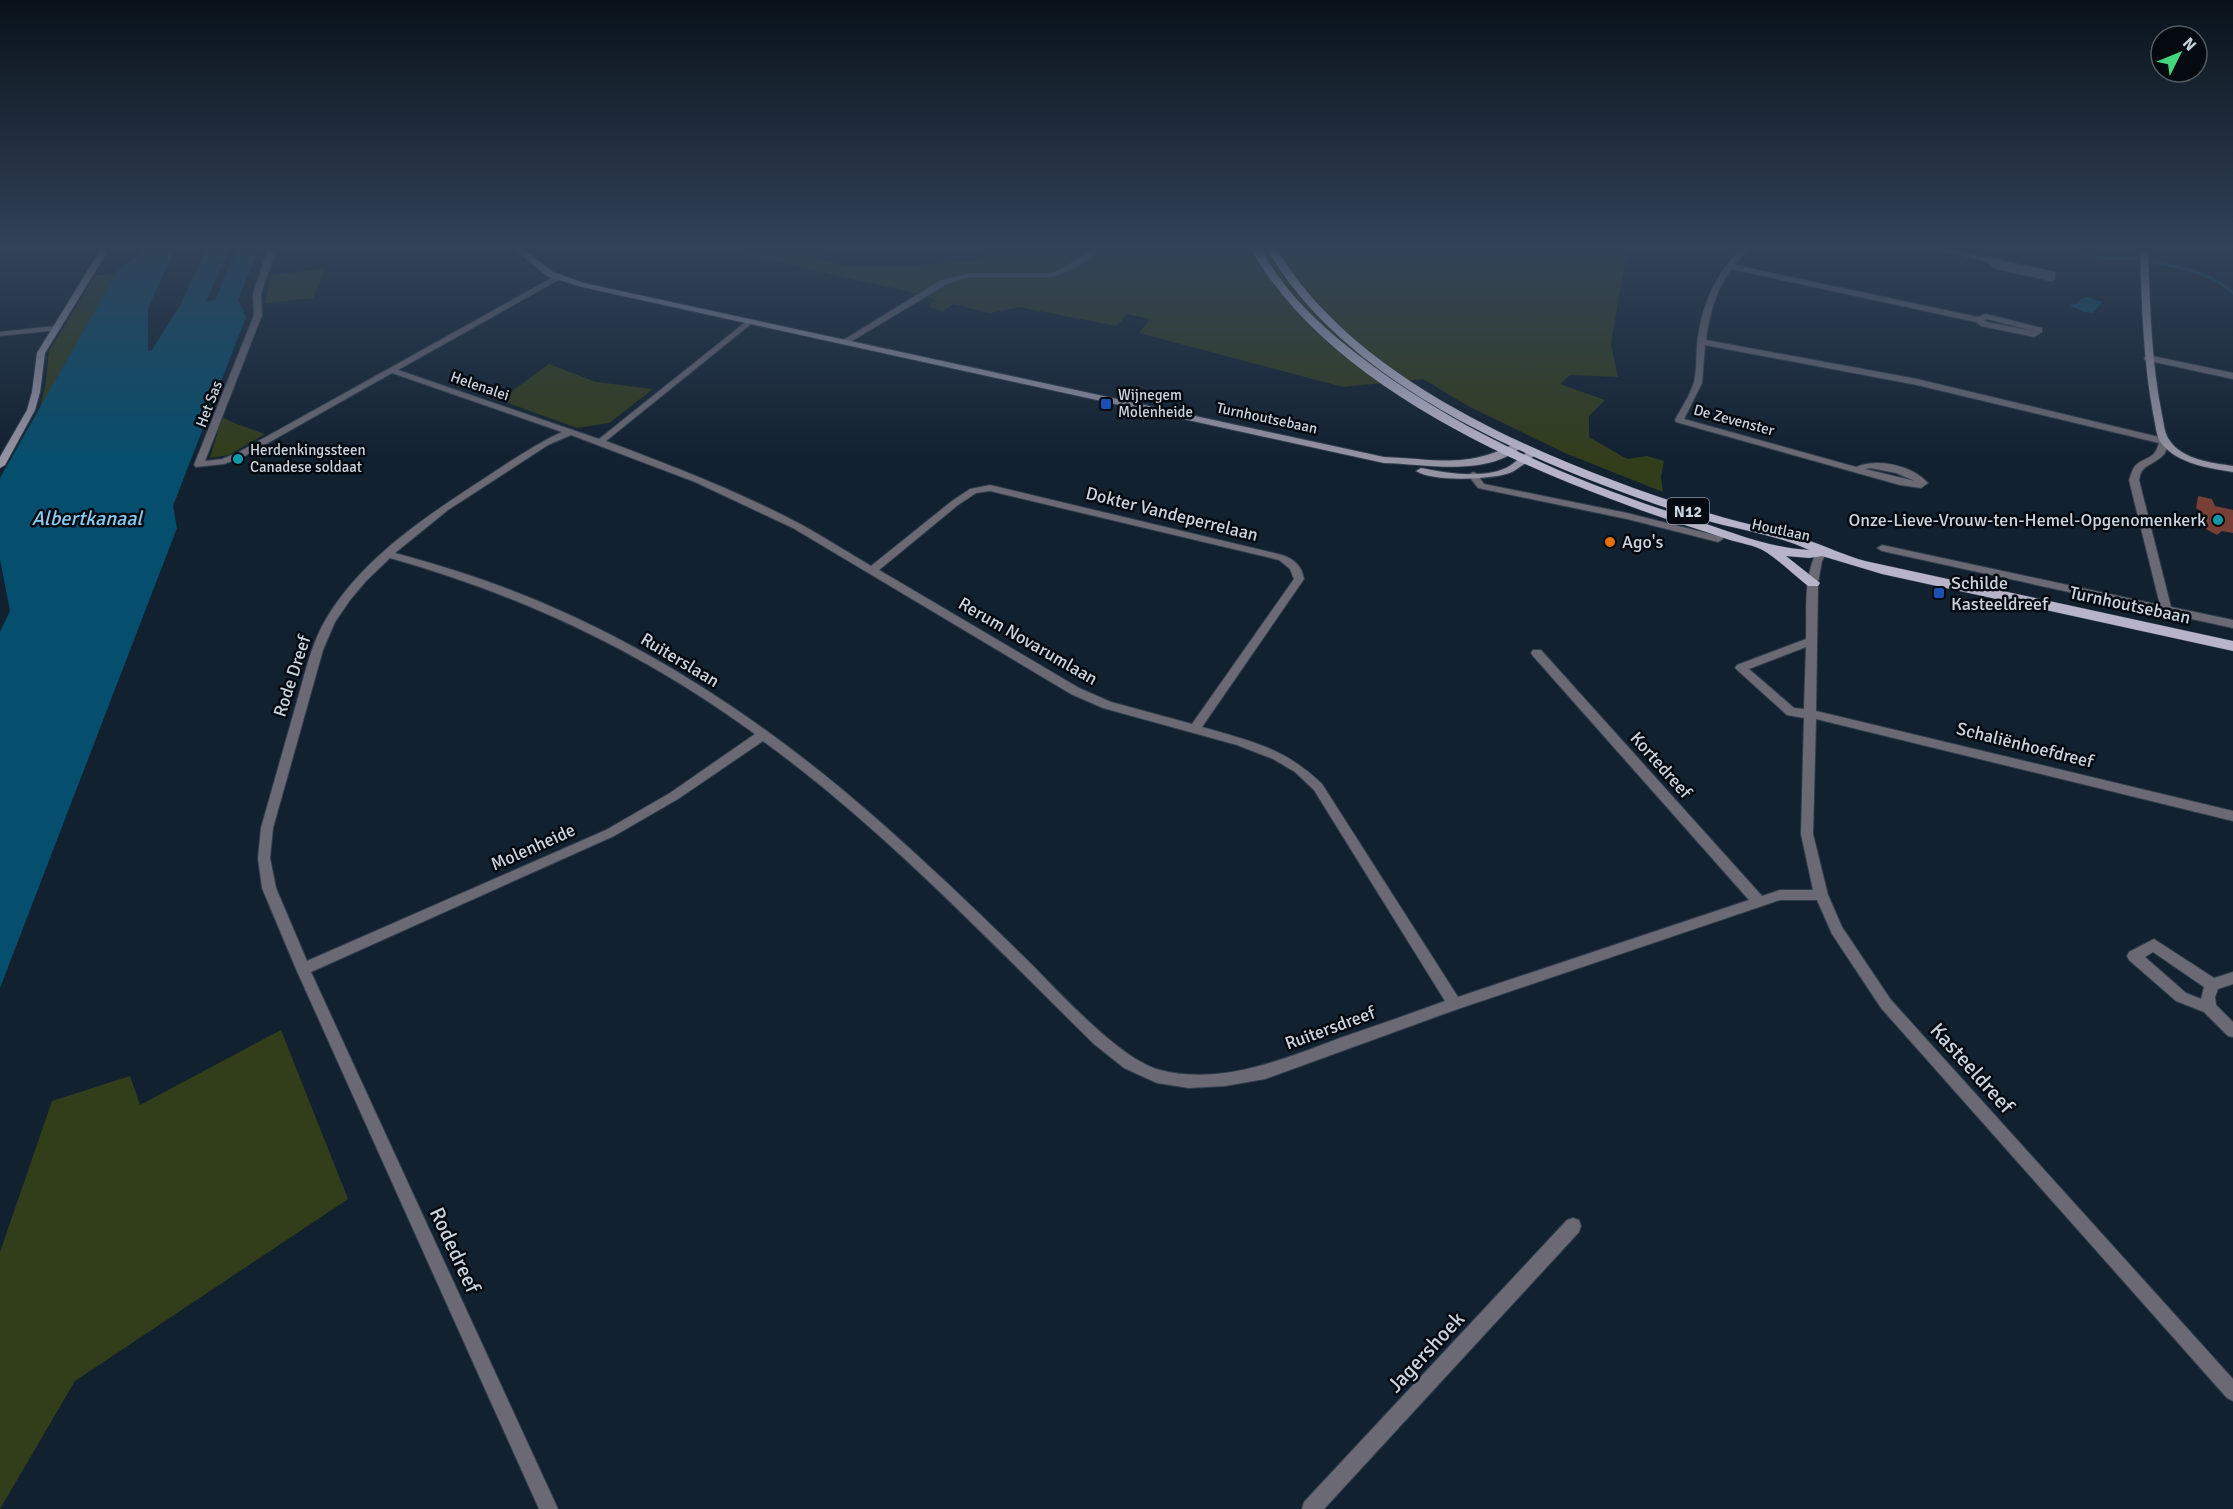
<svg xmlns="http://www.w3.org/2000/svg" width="2233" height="1509" font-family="Signika,sans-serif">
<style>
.green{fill:#323d1a}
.water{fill:#064e6d}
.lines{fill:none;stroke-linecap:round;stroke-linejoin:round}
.stream{stroke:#064e6d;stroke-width:3}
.building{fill:#783f36}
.street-casing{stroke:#2f3e4c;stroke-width:2}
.secondary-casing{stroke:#2f3e4c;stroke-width:2}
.primary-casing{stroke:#2f3e4c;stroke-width:1}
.street{fill:#6b6974;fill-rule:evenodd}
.secondary{fill:#9693a4;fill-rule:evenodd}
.primary{fill:#b7b4ca;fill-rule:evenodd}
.transit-dot{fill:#1a4fb4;stroke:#040a10;stroke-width:2}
.culture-dot{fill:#0f9aa8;stroke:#040a10;stroke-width:2}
.food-dot{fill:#e8710a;stroke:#040a10;stroke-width:2}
.labels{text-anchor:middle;stroke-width:5;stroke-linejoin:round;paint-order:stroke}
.far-street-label{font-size:15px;fill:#cad4de;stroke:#040a10}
.far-poi-label{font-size:15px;fill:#cad4de;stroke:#040a10;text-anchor:start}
.shield{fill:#040a10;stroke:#8f97a0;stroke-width:1.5}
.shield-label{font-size:16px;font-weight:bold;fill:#cad4de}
.street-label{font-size:18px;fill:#cad4de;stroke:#040a10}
.poi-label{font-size:18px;fill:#cad4de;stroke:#040a10;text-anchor:start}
.water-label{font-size:20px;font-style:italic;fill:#88ccf4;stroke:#040a10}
.near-street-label{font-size:21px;fill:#cad4de;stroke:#040a10}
</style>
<rect width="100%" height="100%" fill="#112130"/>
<g class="green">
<path d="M719 249H825L816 258C831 263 844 266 859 267 872 267 881 265 894 267L986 260 980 249H1627L1611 344 1618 377 1570 375 1560 384 1605 400 1589 416V437L1627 459 1647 456 1664 461 1661 477 1663 492 1565 453 1470 407 1423 379 1343 387 1139 333 1150 319 1127 314 1117 326 1019 307 989 313 954 304 942 311 928 306 936 300 915 293Z"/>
<path d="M325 269 313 298 265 303 271 275Z"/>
<path d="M116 273 40 408 46 382 49 351 95 276Z"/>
<path d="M549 364 596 382 653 389 609 423 577 428 500 400Z"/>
<path d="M222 417 234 423 265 434 229 455 210 458Z"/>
<path d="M281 1030 348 1199 75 1381 0 1509V1252L52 1101 130 1076 140 1105Z"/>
</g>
<g class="water">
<path d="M144 249H175L148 308V351L152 350 179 307 207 249H229L206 302 215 300 237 249H259L238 300 246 317 173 506 177 528 0 988V632L10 611 0 559V478L116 273Z"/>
<path d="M2087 297 2102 302 2093 313 2084 312 2069 305 2079 303 2080 299Z"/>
</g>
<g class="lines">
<g class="stream">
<path d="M2071 249 2103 258H2136"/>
<path d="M2154 262C2181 268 2213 273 2233 293"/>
</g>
</g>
<path class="building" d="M2198 496 2212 499 2215 506 2233 510V533L2222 531 2217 535 2206 529 2200 511 2196 508Z"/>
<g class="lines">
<defs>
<g id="street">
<path d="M268 249H276L261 294 262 315 205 461 222 459 237 453 557 275H560V279L398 370 599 439 748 320H751V324L606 441C672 466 738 491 800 524 824 537 847 552 871 566L952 501 970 489 990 485 1282 555C1294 559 1302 566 1304 579L1202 727C1251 741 1285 748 1322 784L1458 997 1749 900 1533 656 1531 653 1533 650H1541L1762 896 1780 890H1813L1801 834 1804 718 1787 715 1735 668 1737 665 1806 639C1807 610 1803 575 1818 550H1826L1827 552 1822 561 1818 583 1816 711 2233 811V821L1816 719 1813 834 1828 895 1842 927 1891 1000 2233 1379V1401L2227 1398 1881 1008 1832 934 1817 900H1780L1455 1010 1265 1079 1225 1086 1189 1088 1157 1083 1124 1068 1094 1044C987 939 884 829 763 741L678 799 614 836 311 972 558 1509H539L296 969 262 888 258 858 261 828C273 786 285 743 297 701 305 674 311 644 326 619 363 557 428 515 488 476 512 460 536 444 562 432L392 373 243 457 224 464 196 467 194 465 254 315 253 294ZM571 435 695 482 793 528 1071 694 1103 708 1237 745 1273 759 1295 772 1314 790 1445 1001C1410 1014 1375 1026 1340 1038 1284 1059 1221 1086 1160 1070 1118 1059 1055 987 1023 956 976 910 928 864 878 820 770 725 648 643 513 591 475 576 435 564 395 553L448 510 548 445ZM990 491 1279 560 1290 569 1294 579 1192 724 1111 702 1079 688 879 570 958 505 976 493ZM390 558C524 596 643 652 755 734L670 793 606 830 307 961 276 888 270 858 273 828 323 650 335 622 350 600 366 581ZM1806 647 1804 709 1794 708 1749 669Z"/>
<path d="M1092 249H1101L1079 266 1053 277H969L947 284 847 344 840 342 941 280 969 273H1052L1073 262Z"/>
<path d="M1741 249H1749L1734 265 1978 317 1986 314 2042 328V332L2034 337 1981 326 1976 322 1731 269C1716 290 1709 315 1706 340L1917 379 2167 439C2171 460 2149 461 2142 471 2140 473 2140 477 2139 480L2171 607 2233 620V628L1882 551 1877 548 1882 545 2160 605 2129 480C2131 476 2132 469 2135 466 2145 456 2154 461 2159 443L1917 385 1705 345 1702 383 1684 419 1856 467C1877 458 1912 465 1928 483L1921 488 1900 485 1676 422 1675 420C1681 408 1690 396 1694 382 1697 370 1696 357 1697 345 1701 308 1714 275 1741 249ZM1987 319 2033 331 1987 322 1984 320ZM1870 468 1896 473 1915 481 1865 469Z"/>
<path d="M1935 249H1949L2055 272V279L2051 281 1993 268 1988 262Z"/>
<path d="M55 326 59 328 58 330 0 336V332Z"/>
<path d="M2148 355 2233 373V379L2145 360 2144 358Z"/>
<path d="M1473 472 1476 473 1484 484 1627 513 1722 537 1723 539 1718 542 1627 519 1478 488 1468 475Z"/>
<path d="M2154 939 2214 978 2233 972V984L2218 989 2215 997 2216 1005 2233 1022V1037L2228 1036 2204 1012 2176 1001 2129 960 2127 956 2129 952ZM2153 952 2204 987 2201 999 2186 993 2145 957Z"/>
<path d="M1573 1218 1579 1220 1581 1226 1579 1232 1324 1509H1302L1304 1502 1567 1220Z"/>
</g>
<g id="secondary">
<path d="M101 249H109L45 353 40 392 35 410 5 465 0 468V457L27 410 32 392 37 353Z"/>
<path d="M514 249H523L553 272 584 283 1384 457C1437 459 1466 469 1516 443L1519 442 1524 445C1487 478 1428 464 1384 463L582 287 547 276Z"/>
<path d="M2140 249H2148C2150 305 2151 360 2162 415 2164 423 2164 434 2170 441 2183 460 2213 463 2233 466V472C2209 468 2178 464 2162 444 2156 437 2156 427 2154 418 2143 362 2142 306 2140 249Z"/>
<path d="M1533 449 1538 452C1531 459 1521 467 1512 472 1494 480 1432 482 1416 471L1421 468C1446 473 1482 479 1506 468 1516 463 1523 453 1533 449Z"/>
</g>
<path id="primary" d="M1251 249H1261C1288 298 1328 333 1373 366 1469 436 1578 483 1691 519 1729 531 1768 548 1809 550 1776 534 1727 528 1691 516 1543 467 1348 390 1267 249H1277C1357 386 1559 466 1705 512 1739 523 1775 529 1810 541 1828 547 1846 556 1865 561L2233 641V651L1882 574 1822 556 1809 558 1786 556 1820 583 1818 586H1808C1794 575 1781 562 1766 552 1755 545 1739 543 1727 539 1688 526 1649 514 1611 499 1485 453 1318 370 1251 249Z"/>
</defs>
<use href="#street" class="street-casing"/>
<use href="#secondary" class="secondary-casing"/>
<use href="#primary" class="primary-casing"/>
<use href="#street" class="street"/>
<use href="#secondary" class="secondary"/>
<use href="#primary" class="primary"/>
</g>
<linearGradient id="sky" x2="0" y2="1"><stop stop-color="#09121a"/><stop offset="0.54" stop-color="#324359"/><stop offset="1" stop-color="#324359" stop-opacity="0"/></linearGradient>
<rect width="2233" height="460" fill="url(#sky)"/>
<g class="transit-dot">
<rect x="1100" y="398" width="12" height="12" rx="3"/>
<rect x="1933" y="587" width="12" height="12" rx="3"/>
</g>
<g class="culture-dot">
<circle cx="238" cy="459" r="6"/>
<circle cx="2218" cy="520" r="6"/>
</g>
<circle class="food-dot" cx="1610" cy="542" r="6"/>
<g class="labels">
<g class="far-street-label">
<text transform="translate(480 386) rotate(19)" y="5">Helenalei</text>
<text transform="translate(209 404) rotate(-69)" y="5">Het Sas</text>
<text transform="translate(1267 418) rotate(12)" y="5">Turnhoutsebaan</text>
<text transform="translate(1734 420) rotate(15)" y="5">De Zevenster</text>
<text transform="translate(1781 530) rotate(12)" y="5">Houtlaan</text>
</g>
<g class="far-poi-label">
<text x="1118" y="400">Wijnegem<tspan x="1118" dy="17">Molenheide</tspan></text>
<text x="250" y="455">Herdenkingssteen<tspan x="250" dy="17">Canadese soldaat</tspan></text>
</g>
<rect class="shield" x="1667" y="498" width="42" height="26" rx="4.5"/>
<g class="shield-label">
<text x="1688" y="517">N12</text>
</g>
<g class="street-label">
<text transform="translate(1172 514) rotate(14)" y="6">Dokter Vandeperrelaan</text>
<text transform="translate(2130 605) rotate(12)" y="6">Turnhoutsebaan</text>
<text transform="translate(1028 641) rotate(30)" y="6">Rerum Novarumlaan</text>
<text transform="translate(680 660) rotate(31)" y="6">Ruiterslaan</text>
<text transform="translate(292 676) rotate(-72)" y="6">Rode Dreef</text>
<text transform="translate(2025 745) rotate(14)" y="6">Schaliënhoefdreef</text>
<text transform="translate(1661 765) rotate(48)" y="6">Kortedreef</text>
<text transform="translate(533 847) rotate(-24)" y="6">Molenheide</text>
<text transform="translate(1330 1028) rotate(-20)" y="6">Ruitersdreef</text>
</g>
<g class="poi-label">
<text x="2206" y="526" text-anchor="end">Onze-Lieve-Vrouw-ten-Hemel-Opgenomenkerk</text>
<text x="1622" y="548">Ago's</text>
<text x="1951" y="589">Schilde<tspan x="1951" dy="21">Kasteeldreef</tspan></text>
</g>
<g class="water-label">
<text x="87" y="525">Albertkanaal</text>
</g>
<g class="near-street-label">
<text transform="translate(1972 1068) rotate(48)" y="7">Kasteeldreef</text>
<text transform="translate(455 1250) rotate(65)" y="7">Rodedreef</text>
<text transform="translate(1426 1352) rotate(-47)" y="7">Jagershoek</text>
</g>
</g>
<g transform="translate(2179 54) rotate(47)"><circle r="28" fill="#040a10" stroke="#535b62" stroke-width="1.5"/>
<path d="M0-4.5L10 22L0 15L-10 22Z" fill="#43d77b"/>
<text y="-9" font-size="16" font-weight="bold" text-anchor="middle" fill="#cad4de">N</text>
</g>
</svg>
